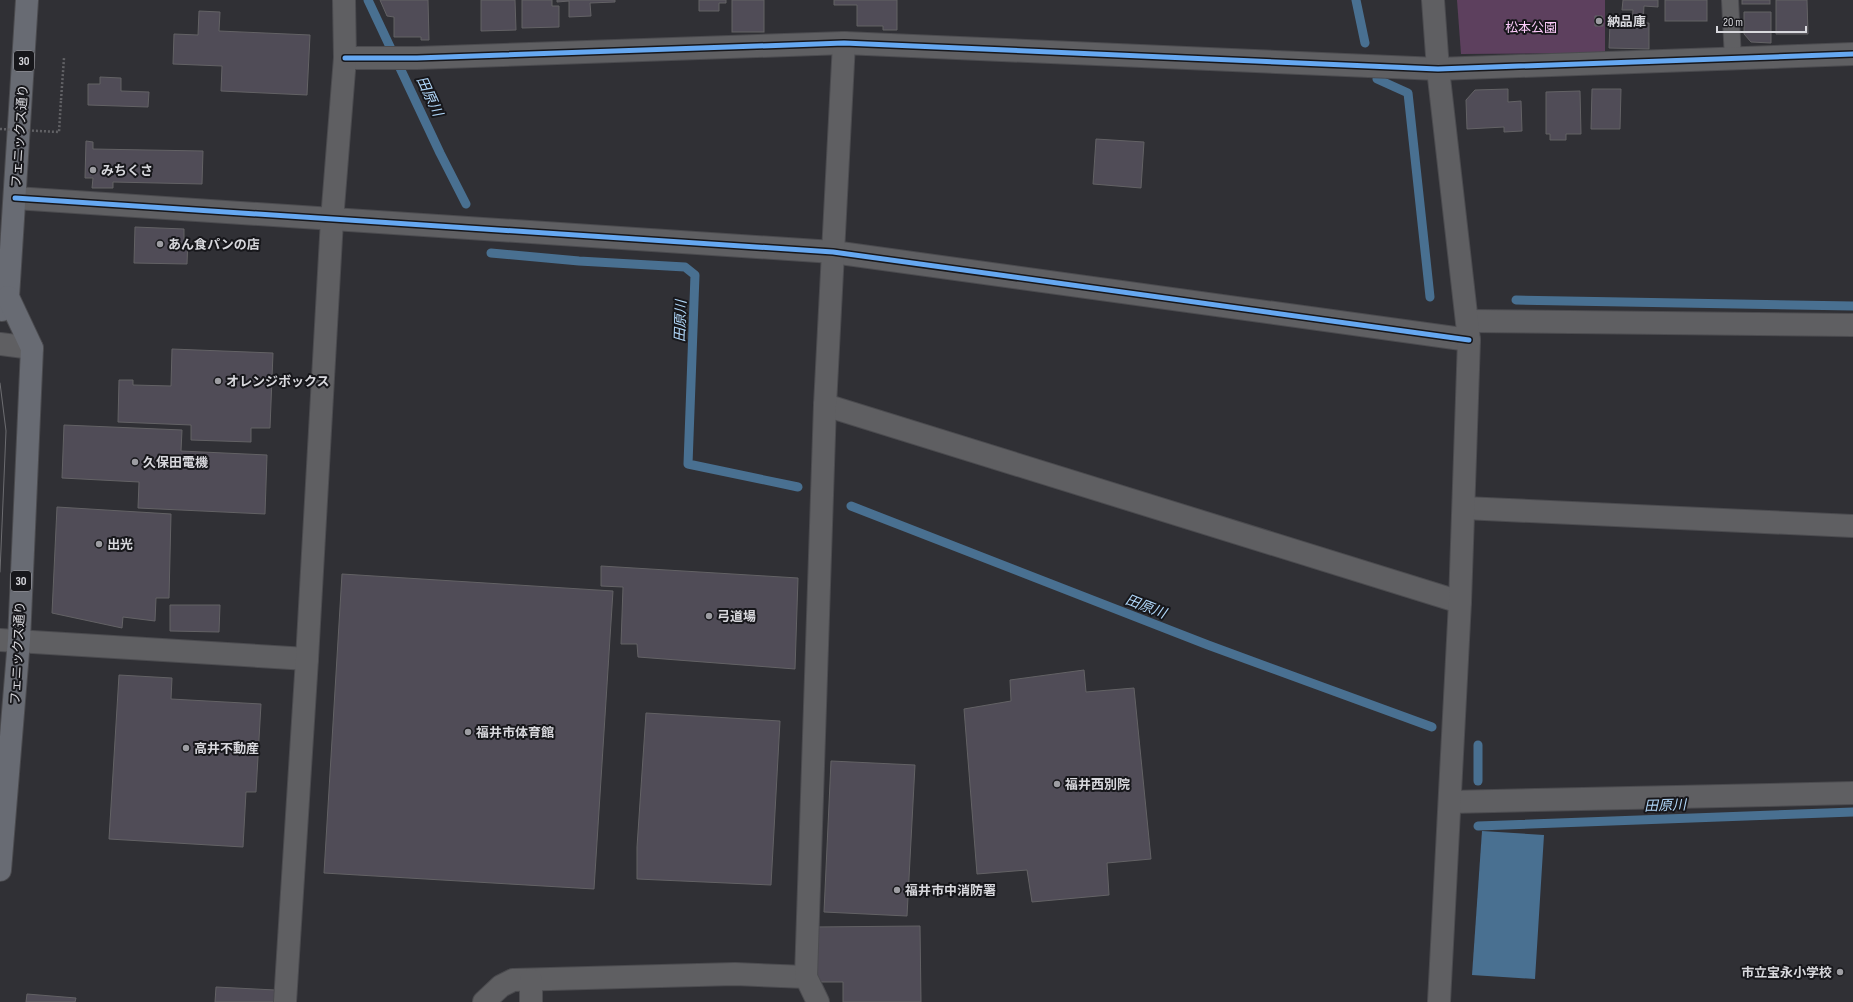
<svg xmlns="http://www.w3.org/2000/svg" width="1853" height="1002" font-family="'Sofia Sans Condensed','Noto Sans JP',sans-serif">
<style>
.green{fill:#5d405e}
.water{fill:#497091}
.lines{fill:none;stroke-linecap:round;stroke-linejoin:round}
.stream{stroke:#497091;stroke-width:9}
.building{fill:#504c57;stroke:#636265}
.service-casing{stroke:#4b4b4f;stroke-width:18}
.minor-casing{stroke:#4b4b4f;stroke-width:24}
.tertiary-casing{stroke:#4b4b4f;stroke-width:24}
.primary-casing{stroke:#4b4b4f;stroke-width:24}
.path{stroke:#616165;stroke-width:2.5;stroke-dasharray:2 2;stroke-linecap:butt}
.service{stroke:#5f5f62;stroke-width:16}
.minor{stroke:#5f5f62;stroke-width:22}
.tertiary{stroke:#5f5f62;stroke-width:22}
.primary{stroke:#686b73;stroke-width:22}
.tram{stroke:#6c6c70;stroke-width:1}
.path-bridge{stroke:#616165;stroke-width:2.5;stroke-dasharray:2 2;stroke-linecap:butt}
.cycleway-casing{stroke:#17171b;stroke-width:8}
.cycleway{stroke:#66a8f1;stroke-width:5}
.poi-dot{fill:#9d9da2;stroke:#17171b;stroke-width:1.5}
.labels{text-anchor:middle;stroke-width:4;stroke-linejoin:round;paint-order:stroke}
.shield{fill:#17171b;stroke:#9e9ea3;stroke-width:1}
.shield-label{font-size:12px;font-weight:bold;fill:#d8d8dd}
.poi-label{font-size:13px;font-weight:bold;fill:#d8d8dd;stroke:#17171b;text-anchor:start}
.park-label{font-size:13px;fill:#fdccfc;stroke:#17171b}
.street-label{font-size:13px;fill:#d8d8dd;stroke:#17171b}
.water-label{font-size:14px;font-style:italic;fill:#b0d6f8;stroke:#17171b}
</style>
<rect width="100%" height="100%" fill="#303035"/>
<path class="green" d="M1457 0H1605V53L1461 54Z"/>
<path class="water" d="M1482 831 1544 835 1535 979 1472 975Z"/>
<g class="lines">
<g class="stream">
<path d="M368 0 440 153 466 204"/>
<path d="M1356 0 1365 43"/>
<path d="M1377 79 1408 93 1430 297"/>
<path d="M491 253 579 261 685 267 695 275 688 464 798 487"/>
<path d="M1516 300 1853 306"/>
<path d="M851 506 1208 645 1432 727"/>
<path d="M1478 781V745"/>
<path d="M1478 826 1853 812"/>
</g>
</g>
<g class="building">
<path d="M380 0H428L429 40H421V37H394V17L387 16Z"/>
<path d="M481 0H515L516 30 481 31Z"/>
<path d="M522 0H552V6H559V27L522 28Z"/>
<path d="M557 0H615V2L590 3 591 16 569 17V1L557 2Z"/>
<path d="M699 0H726V3H719V11H699Z"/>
<rect x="732" y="0" width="32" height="32"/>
<path d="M834 0H897V30H883V26H857V5H834Z"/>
<path d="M1623 0H1658V7L1644 6 1643 23H1649V49L1609 48 1610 23 1632 24 1633 10H1622Z"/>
<rect x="1665" y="0" width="42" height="21"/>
<rect x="1742" y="0" width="28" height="4"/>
<path d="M1776 0H1807L1808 34H1776Z"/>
<path d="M199 11 220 12 219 31 310 35 307 95 221 91 222 66 173 64 174 34 198 35Z"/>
<path d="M1744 12H1771V43L1751 42 1744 34Z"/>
<path d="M1595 16H1602L1603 26H1595Z"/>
<path d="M100 77 121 78V91L149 92 148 107 88 105V84H100Z"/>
<path d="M1508 89V102L1521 101 1522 131 1504 132V127L1467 129 1466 100 1475 90Z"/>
<path d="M1592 89H1621L1620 129H1591Z"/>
<path d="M1580 91 1581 134H1566V140H1550V134H1546V92Z"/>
<path d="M1096 139 1144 142 1141 188 1093 184Z"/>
<path d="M86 141 93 142V149L203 151 202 184 113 182V188H92L93 178H85Z"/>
<path d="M135 227 184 229V239H188L187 264 134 263Z"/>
<path d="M172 349 273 353 270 428H251V442L191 440V425L118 422 119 380H133V385L171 386Z"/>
<path d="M64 425 182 430 181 451 267 455 265 514 138 508 139 482 62 478Z"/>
<path d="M57 507 171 514 169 598H156L155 621 123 617 122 628 52 613Z"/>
<path d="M601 566 798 578 795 669 638 657 637 644H621L623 587 601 586Z"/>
<path d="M342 574 613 591 594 889 324 873Z"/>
<path d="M170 605H220L219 632 170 631Z"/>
<path d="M1084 670 1086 692 1134 688 1151 859 1107 863 1109 895 1032 902 1027 870 977 874 964 709 1011 701 1010 680Z"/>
<path d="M119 675 172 678 171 699 261 704 256 792H246L243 847 109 839Z"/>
<path d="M646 713 780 721 771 885 637 879V847Z"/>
<path d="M831 761 915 765 907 916 824 912Z"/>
<path d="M920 926 921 1002H843V982H813V927Z"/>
<path d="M216 987 275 990V1002H215Z"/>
<path d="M27 994 76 998 75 1002H26Z"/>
</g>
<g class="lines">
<defs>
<path id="service" d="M1730 0 1733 59"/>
<g id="minor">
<path d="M345 58H417L844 43 1438 69 1853 54"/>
<path d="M15 198 833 252 1469 340"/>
<path d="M1468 321 1853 325"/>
<path d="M0 344 32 348"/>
<path d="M825 405 1460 602"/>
<path d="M1464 508 1853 526"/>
<path d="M0 640 307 659"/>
<path d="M1450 802 1853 793"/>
<path d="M285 1002 307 659 332 220 345 58 344 0"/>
<path d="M484 1002 501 986 513 980 735 974 806 977"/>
<path d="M531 1002V980"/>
<path d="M818 1002 806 977 825 405 844 43"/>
</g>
<path id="tertiary" d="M1433 0 1438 69 1469 340 1460 602 1439 1002"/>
<g id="primary">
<path d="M2 310 8 297 27 0"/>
<path d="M0 870 19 640 32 348 8 297"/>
</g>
</defs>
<use href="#service" class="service-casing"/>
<use href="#minor" class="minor-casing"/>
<use href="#tertiary" class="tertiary-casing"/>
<use href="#primary" class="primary-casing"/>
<path class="path" d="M61 100 64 58"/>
<use href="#service" class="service"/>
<use href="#minor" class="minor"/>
<use href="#tertiary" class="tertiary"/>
<use href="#primary" class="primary"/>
<path class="tram" d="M0 383 6 431 0 572"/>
<path class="path-bridge" d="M0 129 59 132 61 100"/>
<defs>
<g id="cycleway">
<path d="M345 58H417L844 43 1438 69 1853 54"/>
<path d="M15 198 833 252 1469 340"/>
</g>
</defs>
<use href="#cycleway" class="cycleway-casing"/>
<use href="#cycleway" class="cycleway"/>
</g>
<g class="poi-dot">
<circle cx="1599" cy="21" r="4"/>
<circle cx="93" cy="170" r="4"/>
<circle cx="160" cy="244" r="4"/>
<circle cx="218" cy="381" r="4"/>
<circle cx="135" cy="462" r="4"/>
<circle cx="99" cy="544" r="4"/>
<circle cx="709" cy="616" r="4"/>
<circle cx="468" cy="732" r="4"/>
<circle cx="186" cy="748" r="4"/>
<circle cx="1057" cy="784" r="4"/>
<circle cx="897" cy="890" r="4"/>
<circle cx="1840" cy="972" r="4"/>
</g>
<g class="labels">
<g class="shield">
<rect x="14" y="51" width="20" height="20" rx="3"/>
<rect x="11" y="571" width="20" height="20" rx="3"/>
</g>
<g class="shield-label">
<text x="24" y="65">30</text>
<text x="21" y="585">30</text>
</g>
<g class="poi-label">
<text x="1607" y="26">納品庫</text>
<text x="101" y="175">みちくさ</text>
<text x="168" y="249">あん食パンの店</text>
<text x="226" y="386">オレンジボックス</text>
<text x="143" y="467">久保田電機</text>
<text x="107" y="549">出光</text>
<text x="717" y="621">弓道場</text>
<text x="476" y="737">福井市体育館</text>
<text x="194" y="753">高井不動産</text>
<text x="1065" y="789">福井西別院</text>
<text x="905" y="895">福井市中消防署</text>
<text x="1832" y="977" text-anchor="end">市立宝永小学校</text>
</g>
<g class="park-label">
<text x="1531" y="32">松本公園</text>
</g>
<g class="street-label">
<text transform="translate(19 136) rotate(-86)" y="5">フェニックス通り</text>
<text transform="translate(17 653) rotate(-87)" y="5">フェニックス通り</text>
</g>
<g class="water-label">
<text transform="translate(430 96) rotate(65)" y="5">田原川</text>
<text transform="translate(680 321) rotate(-88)" y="5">田原川</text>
<text transform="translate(1146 606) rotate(21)" y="5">田原川</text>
<text transform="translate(1665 805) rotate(-2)" y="5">田原川</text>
</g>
</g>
<path d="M1717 26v6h89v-6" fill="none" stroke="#d8d8dd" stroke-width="2"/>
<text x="1723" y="26" font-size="12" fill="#d8d8dd" stroke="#17171b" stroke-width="3" paint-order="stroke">20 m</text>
</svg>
